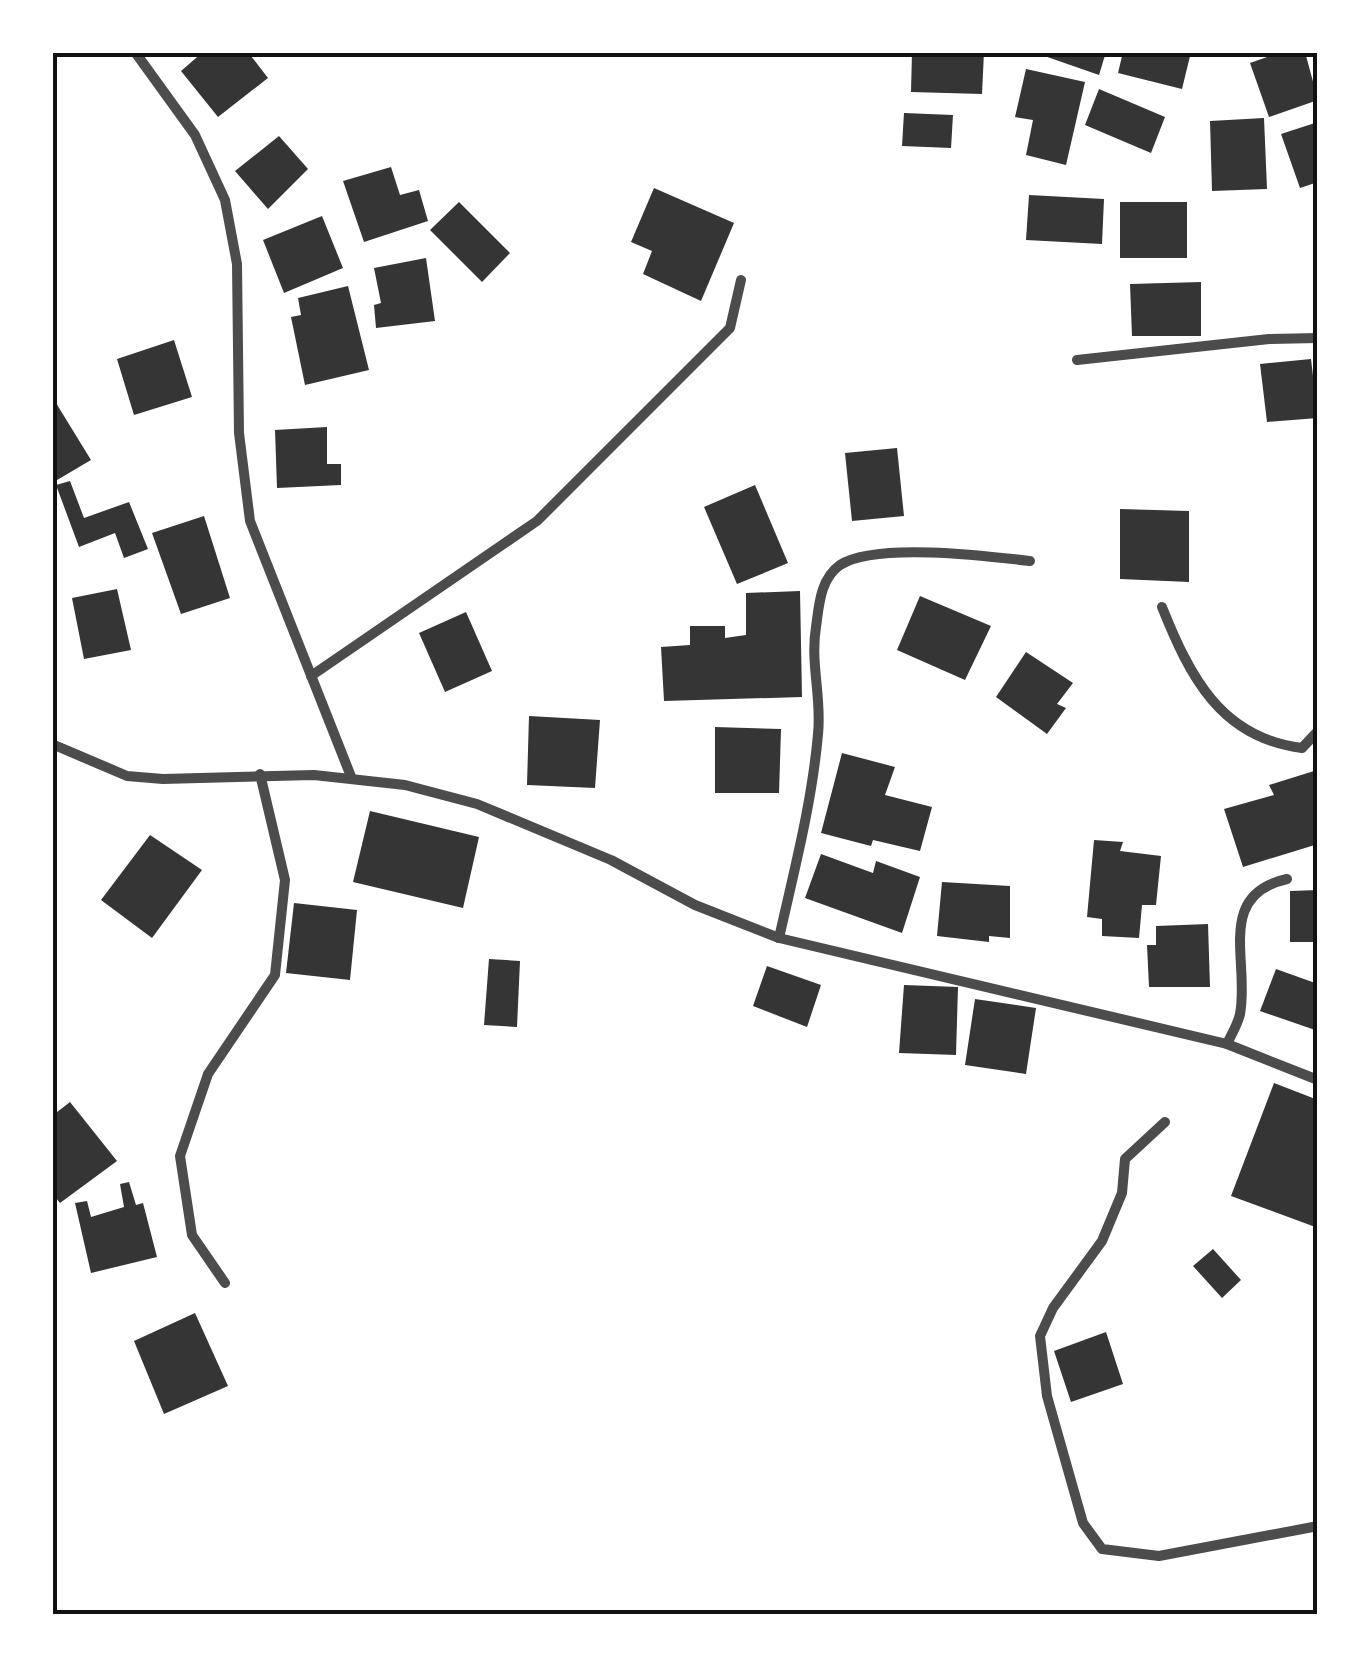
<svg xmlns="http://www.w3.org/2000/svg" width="1370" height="1667" font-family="Inter,sans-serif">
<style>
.building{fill:#353535}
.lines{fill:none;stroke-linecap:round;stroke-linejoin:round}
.minor{stroke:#4c4c4c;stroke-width:10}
.neatline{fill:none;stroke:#111;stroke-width:4}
</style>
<rect width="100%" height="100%" fill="#fff"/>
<g class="building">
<path d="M203 52H248L268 78 218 117 181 71Z"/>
<path d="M912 52H984L982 94 911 92Z"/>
<path d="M1033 52H1106L1099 75Z"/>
<path d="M1123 52H1191L1182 89 1118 73Z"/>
<path d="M1281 52H1305L1318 100 1269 117 1250 63Z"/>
<path d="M1026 69 1085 82 1066 165 1026 155 1033 120 1015 117Z"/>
<path d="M1099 89 1165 117 1151 153 1085 125Z"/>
<path d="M904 113 953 115 951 148 902 146Z"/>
<path d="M1264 118 1267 189 1212 191 1210 121Z"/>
<path d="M1318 122V182L1300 188 1281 134Z"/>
<path d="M279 136 308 169 268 209 235 171Z"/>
<path d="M391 167 400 195 419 190 428 221 364 242 343 181Z"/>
<path d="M654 188 734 223 701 301 643 274 652 251 631 242Z"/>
<path d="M1029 195 1104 199 1102 244 1026 240Z"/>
<path d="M459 202 510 253 482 282 430 230Z"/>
<rect x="1120" y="202" width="67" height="56"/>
<path d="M322 216 343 268 284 293 263 240Z"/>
<path d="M426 258 435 321 376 328 374 305 381 303 374 268Z"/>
<path d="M1201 282V336H1132L1130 284Z"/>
<path d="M348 286 369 370 305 385 291 317 301 315 298 298Z"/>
<path d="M174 340 192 397 134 415 117 359Z"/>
<path d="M1311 359 1318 418 1267 422 1260 364Z"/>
<path d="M56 403 91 460 52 483V405Z"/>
<path d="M327 427V464H341V485L277 488 275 430Z"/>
<path d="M897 448 904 516 852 521 845 453Z"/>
<path d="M70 481 84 518 129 502 148 549 124 558 115 533 79 547 56 485Z"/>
<path d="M755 485 788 563 737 584 704 507Z"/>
<path d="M1120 509 1189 511V582L1120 579Z"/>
<path d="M204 516 230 598 181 614 152 533Z"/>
<path d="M117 589 131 650 84 659 72 598Z"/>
<path d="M800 591 802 697 664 701 661 647 690 645V626H725V638L746 635V593Z"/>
<path d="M920 596 991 626 965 680 897 650Z"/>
<path d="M466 612 492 671 445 692 419 633Z"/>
<path d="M1026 652 1073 683 1057 704 1066 708 1047 734 996 697Z"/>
<path d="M529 716 600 720 595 788 527 785Z"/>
<path d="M715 727 781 729 779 793H715Z"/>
<path d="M842 753 895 767 885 795 932 807 920 851 873 840 871 846 821 833Z"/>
<path d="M1314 771 1318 844 1243 867 1224 809 1274 795 1269 785Z"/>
<path d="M370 811 479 837 463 908 353 882Z"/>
<path d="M150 835 202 870 152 938 101 900Z"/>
<path d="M1094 840 1123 842 1120 851 1161 856 1156 905H1142L1139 938 1102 936V919L1087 917Z"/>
<path d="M821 854 873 873 876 861 920 877 902 933 805 898Z"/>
<path d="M942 882 1010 886V938L989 936V942L937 936Z"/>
<path d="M1318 890V942H1290V891Z"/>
<path d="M294 903 357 910 350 980 286 973Z"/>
<path d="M1208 924 1210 987H1149L1147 945H1156V926Z"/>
<path d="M489 959 520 961 517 1027 484 1025Z"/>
<path d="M767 966 821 985 807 1027 753 1006Z"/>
<path d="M1276 969 1318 984V1031L1260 1011Z"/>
<path d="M904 985 958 987 956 1055 899 1053Z"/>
<path d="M975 999 1036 1008 1026 1074 965 1065Z"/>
<path d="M1274 1083 1318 1100V1228L1231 1196Z"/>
<path d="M70 1102 117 1161 60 1203 52 1193V1116Z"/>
<path d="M129 1182 136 1205 143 1203 157 1257 91 1273 75 1203 87 1201 91 1217 124 1207 120 1184Z"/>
<path d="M1213 1249 1241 1280 1222 1298 1193 1266Z"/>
<path d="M195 1313 228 1386 164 1414 134 1341Z"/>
<path d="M1106 1332 1123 1384 1071 1402 1054 1351Z"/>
</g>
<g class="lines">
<g class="minor">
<path d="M135 52 195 135 225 200 237 264 239 433 250 521 352 779"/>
<path d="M1077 360 1269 339 1318 338"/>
<path d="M1162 607C1190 677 1221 738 1302 748L1318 731"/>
<path d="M311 676 537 521 730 328 741 280"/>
<path d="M52 744 127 776 163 779 314 775 405 785 477 804 611 860 695 905 779 938 1227 1044 1318 1080"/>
<path d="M779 938C794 871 812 803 818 734 822 698 810 664 816 627 819 606 820 579 840 565 875 542 988 556 1030 561"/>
<path d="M1227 1044C1231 1035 1238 1024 1240 1014 1250 962 1215 895 1287 879"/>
<path d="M1165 1122 1125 1159 1122 1193 1102 1241 1053 1308 1040 1336 1047 1396 1083 1523 1102 1549 1159 1556 1318 1526"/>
<path d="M225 1283 192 1235 180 1156 208 1074 275 975 285 880 260 774"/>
</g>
</g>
<rect width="1370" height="1667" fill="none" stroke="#ffffff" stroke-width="110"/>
<rect x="55" y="55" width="1260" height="1557" class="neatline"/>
</svg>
